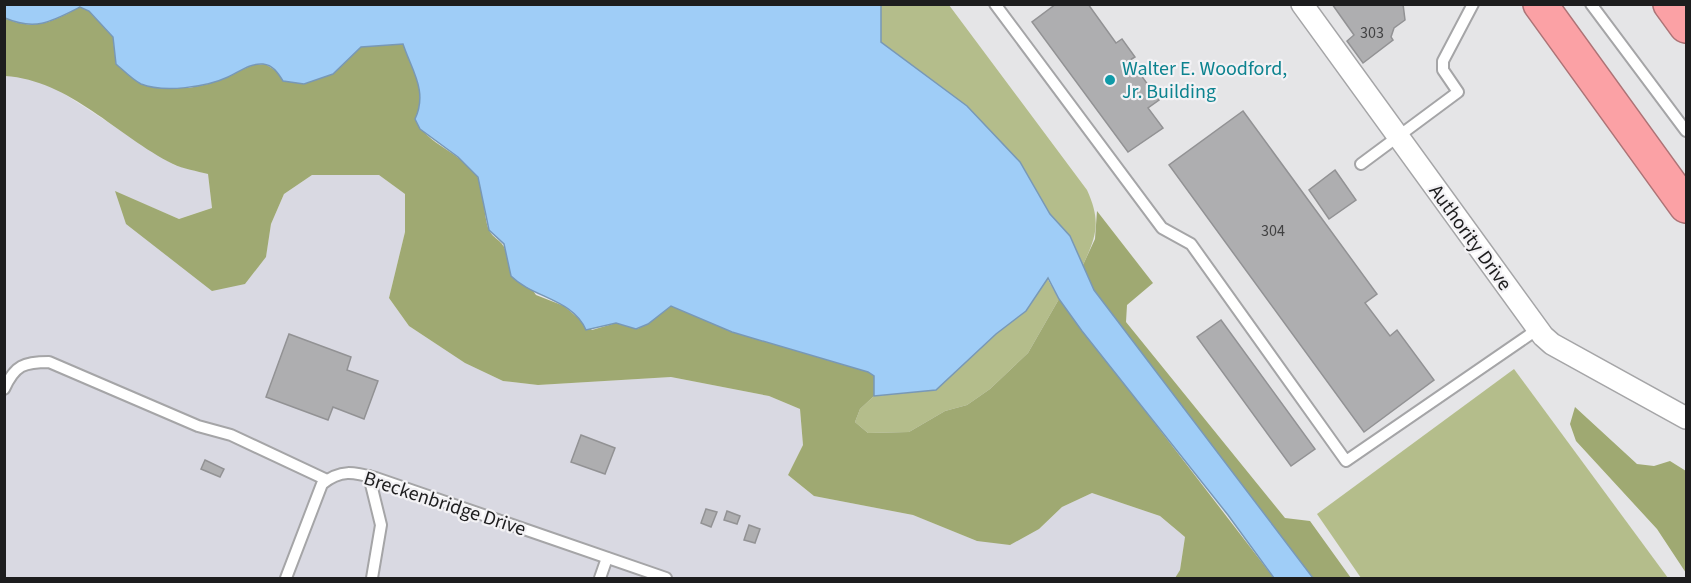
<svg xmlns="http://www.w3.org/2000/svg" width="1691" height="583" font-family="'Source Sans 3',sans-serif">
<style>
.built{fill:#d9d9e2}
.green{fill:#b4bd8b}
.forest{fill:#9fa972}
.water{fill:#9fcdf7;stroke:#7898b6;stroke-width:1.5}
.building{fill:#aeaeb0;stroke:#929294;stroke-width:1.5}
.lines{fill:none;stroke-linecap:round;stroke-linejoin:round}
.lane-casing{stroke:#a5a5a7;stroke-width:14}
.street-casing{stroke:#a5a5a7;stroke-width:24}
.highway-casing{stroke:#ad7376;stroke-width:36}
.lane{stroke:#fff;stroke-width:10}
.street{stroke:#fff;stroke-width:21}
.highway{stroke:#fba1a5;stroke-width:33}
.culture-dot{fill:#0f9aa8;stroke:#f3f2f5;stroke-width:2}
.labels{text-anchor:middle;stroke-width:4.5;stroke-linejoin:round;paint-order:stroke}
.number-label{font-size:16px;fill:#414142}
.culture-label{font-size:20px;fill:#0d838f;stroke:#f3f2f5;text-anchor:start}
.street-label{font-size:20px;fill:#1d1d1e;stroke:#f3f2f5}
</style>
<rect width="100%" height="100%" fill="#e5e5e7"/>
<path class="built" d="M4 76 26 77 58 90 174 165 208 174 212 208 179 219 115 192 245 284 266 257 271 224 284 194 312 175H379L405 194V232L389 298 409 326 465 363 503 381 538 385 671 377 769 396 800 409 803 445 788 475 814 496 913 515 977 541 1039 529 1062 507 1092 493 1160 516 1185 537 1180 570 1175 578H5Z"/>
<g class="green">
<path d="M881 5H949L1087 190C1101 221 1097 235 1083 265L1070 236 1050 214 1020 162 880 42Z"/>
<path d="M1047 278 1059 299 1028 353 990 389 967 405 945 411 909 432 868 433 855 422 860 409 874 396 936 390 996 334 1026 311Z"/>
<path d="M1514 369 1668 578H1361L1317 514Z"/>
</g>
<g class="forest">
<path d="M80 7 89 11 113 37 116 64 141 84 164 88H189L208 84 253 65 265 64 278 72 333 74 360 47 403 43C412 71 428 90 415 119 427 145 461 152 477 176 485 188 483 216 489 230 494 240 503 240 506 252L536 295 564 306 592 330 616 323 637 329 648 324 671 306 732 332 868 372 875 376 874 396 860 409 855 422 868 433 909 432 945 411 967 405 990 389 1028 353 1059 299 1274 578H1175L1180 570 1185 537 1160 516 1092 493 1062 507 1039 529 1010 545 977 541 913 515 814 496 788 475 803 445 800 409 769 396 671 377 538 385 503 381 465 363 409 326 389 298 405 232V194L379 175H312L284 194 271 224 266 257 245 284 212 291 126 224 115 191 179 219 212 208 208 174C197 171 183 169 173 164 117 136 70 80 5 76L4 18C35 31 52 22 80 7Z"/>
<path d="M1097 211 1153 283 1127 305 1126 322 1285 518 1310 521 1351 578H1313L1094 290 1083 265 1095 239Z"/>
<path d="M1575 407 1637 464 1654 466 1670 461 1686 471V573L1657 529 1576 441 1570 424Z"/>
</g>
<path class="water" d="M5 4 881 5V42L967 106 1020 162 1050 214 1070 236 1094 290 1313 578H1274L1228 515 1082 331 1059 299 1048 278 1026 311 996 334 936 390 874 396V376L868 372 732 332 671 306 648 324 636 329 616 323 586 330C573 299 533 298 511 276L504 244 489 230 478 177 458 157 420 129 415 119C428 91 412 71 403 44L361 47 333 74 304 84 283 81C278 73 273 65 263 64 250 63 239 72 228 77 207 87 164 93 141 84 133 80 123 70 116 64L113 37 89 11 80 7C51 22 35 31 5 18Z"/>
<g class="building">
<path d="M1056 4H1088L1116 43 1122 39 1135 57 1130 60 1159 100 1148 108 1163 128 1128 152 1032 22Z"/>
<path d="M1332 4H1403L1405 20 1394 28 1391 37 1393 40 1363 63 1347 41 1354 35Z"/>
<path d="M1243 111 1377 294 1365 303 1390 336 1397 330 1434 380 1364 432 1169 165Z"/>
<path d="M1335 170 1356 200 1329 219 1309 190Z"/>
<path d="M1221 320 1315 449 1291 466 1197 337Z"/>
<path d="M289 334 351 357 347 370 378 381 364 419 333 407 328 420 266 397Z"/>
<path d="M581 435 615 448 605 474 571 462Z"/>
<path d="M205 460 224 469 220 477 201 469Z"/>
<path d="M706 509 717 512 711 527 701 523Z"/>
<path d="M727 511 740 516 737 524 724 520Z"/>
<path d="M749 525 760 529 755 543 744 540Z"/>
</g>
<g class="lines">
<defs>
<g id="lane">
<path d="M995 4 1162 228 1191 244 1346 461 1538 329"/>
<path d="M1591 4 1686 131"/>
<path d="M1361 164 1458 92 1443 70V61L1473 4"/>
<path d="M4 389C15 365 24 362 49 362L198 426 231 435 327 480"/>
<path d="M369 476 381 525 372 578"/>
<path d="M286 578 322 484C341 469 353 472 376 478L666 578"/>
<path d="M600 578 607 558"/>
</g>
<path id="street" d="M1302 4 1543 336 1552 344 1686 418"/>
<g id="highway">
<path d="M1540 4 1686 206"/>
<path d="M1670 4 1686 26"/>
</g>
</defs>
<use href="#lane" class="lane-casing"/>
<use href="#street" class="street-casing"/>
<use href="#highway" class="highway-casing"/>
<use href="#lane" class="lane"/>
<use href="#street" class="street"/>
<use href="#highway" class="highway"/>
</g>
<circle class="culture-dot" cx="1110" cy="80" r="6"/>
<g class="labels">
<g class="number-label">
<text x="1372" y="38">303</text>
<text x="1273" y="236">304</text>
</g>
<g class="culture-label">
<text x="1122" y="75">Walter E. Woodford,<tspan x="1122" dy="23">Jr. Building</tspan></text>
</g>
<g class="street-label">
<text transform="translate(1471 237) rotate(54)" y="7">Authority Drive</text>
<text transform="translate(445 503) rotate(18)" y="7">Breckenbridge Drive</text>
</g>
</g>
<rect width="1691" height="583" fill="none" stroke="#1d1d1e" stroke-width="12"/>
</svg>
